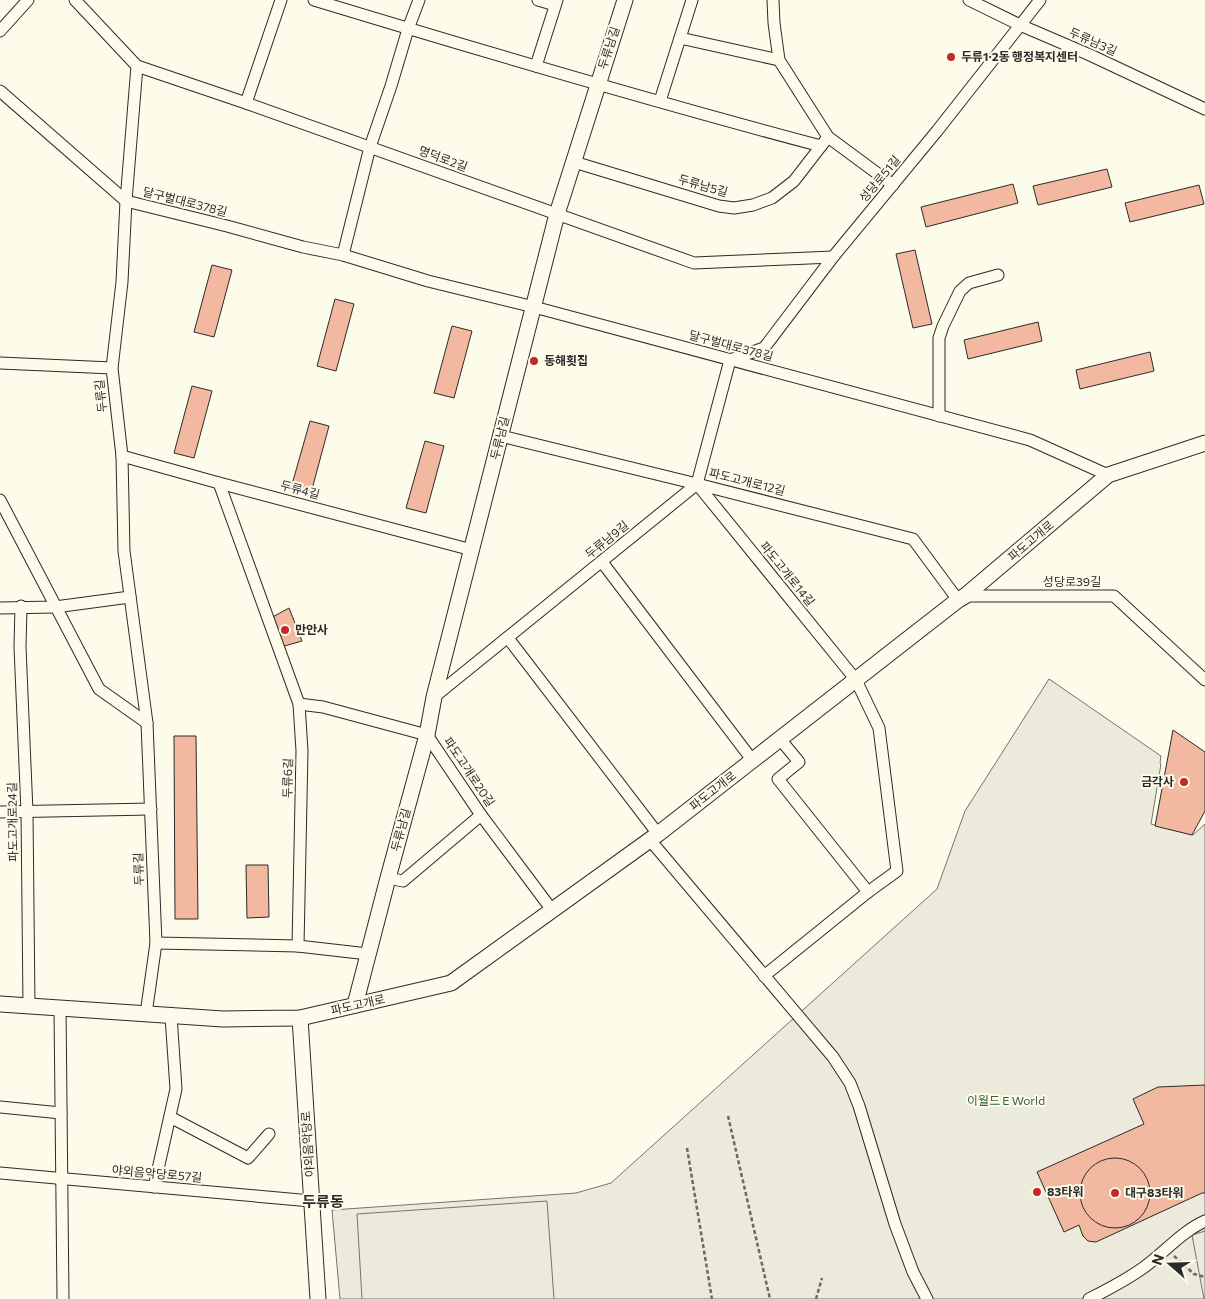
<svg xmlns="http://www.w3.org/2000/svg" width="1205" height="1299" font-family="Commissioner,'Noto Sans KR',sans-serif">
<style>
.green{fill:#ecebdb;stroke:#74746e}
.parking{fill:#eceadb;stroke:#74746e}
.building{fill:#f2b8a0;stroke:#2b2b2b}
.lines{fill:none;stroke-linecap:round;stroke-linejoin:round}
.minor-casing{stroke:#2b2b2b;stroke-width:13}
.tertiary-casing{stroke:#2b2b2b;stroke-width:17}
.path{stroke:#6a6964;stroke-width:2.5;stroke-dasharray:4 2.5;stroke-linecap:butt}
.minor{stroke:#fdfbea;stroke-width:11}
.tertiary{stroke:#fdfbea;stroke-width:15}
.poi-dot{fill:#c62828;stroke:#fdfbea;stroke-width:2}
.labels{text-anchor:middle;stroke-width:4;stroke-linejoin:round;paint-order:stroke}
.street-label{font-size:12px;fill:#2b2b2b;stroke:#fdfbea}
.poi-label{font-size:12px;font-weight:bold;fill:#2b2b2b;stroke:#fdfbea;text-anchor:start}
.park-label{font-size:12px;fill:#34623c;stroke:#fdfbea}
.quarter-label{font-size:15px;font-weight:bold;fill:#2b2b2b;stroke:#fdfbea}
</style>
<rect width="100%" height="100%" fill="#fdfbea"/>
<path class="green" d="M1049 679 1161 756 1160 763 1161 764 1151 824 1193 835 1205 824V1299H340L332 1210 576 1193 611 1183 937 889 965 811Z"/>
<g class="parking">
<path d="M547 1201 554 1299H362L357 1214Z"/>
<path d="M1205 1231V1299H1204L1192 1235Z"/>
</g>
<g class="building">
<path d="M1107 169 1112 187 1038 205 1033 186Z"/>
<path d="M1013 184 1018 203 926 227 921 207Z"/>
<path d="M1199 185 1204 204 1130 222 1125 203Z"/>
<path d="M915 250 932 324 913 328 896 254Z"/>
<path d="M212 265 232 270 214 337 194 332Z"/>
<path d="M335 299 354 304 336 371 317 366Z"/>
<path d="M1038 322 1042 341 968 359 964 340Z"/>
<path d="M452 326 472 331 454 398 434 393Z"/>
<path d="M1150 352 1154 371 1080 389 1076 370Z"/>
<path d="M192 386 212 391 194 458 174 453Z"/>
<path d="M310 421 329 426 311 493 291 488Z"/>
<path d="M425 441 444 446 426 513 406 508Z"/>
<path d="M289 608 302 641 281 647 269 619Z"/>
<path d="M1173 730 1205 752V811L1192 835 1155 826Z"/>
<path d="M174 736H196L198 919H175Z"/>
<path d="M246 865H268L269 917 247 918Z"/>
<path d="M1205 1085V1193H1202L1096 1242 1088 1241 1083 1236 1079 1225 1064 1232 1037 1172 1144 1124 1133 1099 1158 1087Z"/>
<circle cx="1115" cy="1193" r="35"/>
</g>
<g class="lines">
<defs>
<g id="minor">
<path d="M75 0 137 66 246 103 694 263 833 257"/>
<path d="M314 0C482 51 651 101 821 146"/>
<path d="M538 0 555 5"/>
<path d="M773 0 774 23 779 60 828 137 893 185"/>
<path d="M969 0 1020 25 1090 55 1205 109"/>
<path d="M0 31 28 0"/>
<path d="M680 38 779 60"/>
<path d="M137 66 126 201 122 282 112 368 122 456 124 551 147 723 156 943 146 1014"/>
<path d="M536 66 557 0"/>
<path d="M0 91 126 201 227 226 303 247 343 255 428 281 534 307 1030 440 1108 475"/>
<path d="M660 101 692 0"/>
<path d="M246 103 281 0"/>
<path d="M574 162 719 206 734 208 753 205 772 198 794 181 828 137"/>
<path d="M343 255 370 147 391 86 408 29 419 0"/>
<path d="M730 360 764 348 833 257 937 131 1040 0"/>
<path d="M0 363 112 368"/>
<path d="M939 416V338L943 326 960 291 969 283 998 275"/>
<path d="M501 436 697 484 913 539 958 600"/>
<path d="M122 456 219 483 472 550"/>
<path d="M697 484 856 680 879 728 897 871 868 892"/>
<path d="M0 500 99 689 147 723"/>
<path d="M602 562 753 761"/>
<path d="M965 596H1114L1205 680"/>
<path d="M21 606 20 647 27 812 29 1006"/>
<path d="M0 608 55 607 130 597"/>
<path d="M508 638 658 834"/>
<path d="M434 697 697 484 730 360"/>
<path d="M299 704 323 707 427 735 481 815 552 910"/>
<path d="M0 812 151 809"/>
<path d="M650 840 833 1057 850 1083 859 1106 895 1224 913 1272 927 1299"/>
<path d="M388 878 403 881 481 815"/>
<path d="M156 943 298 946 302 751 299 704 219 483"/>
<path d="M298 946 368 954"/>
<path d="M764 976 868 892 778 779 799 762 780 739"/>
<path d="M60 1008 63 1299"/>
<path d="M0 1107 61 1113"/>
<path d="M170 1117 248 1158 269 1134"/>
<path d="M0 1173 311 1201"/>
<path d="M154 1187 176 1089 171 1016"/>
<path d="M1089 1299C1107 1290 1126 1280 1143 1268 1164 1253 1181 1232 1205 1221"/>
</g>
<g id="tertiary">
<path d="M0 1004 223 1019 300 1018 451 983 658 834 958 600 965 596 1108 475 1205 443"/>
<path d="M355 1005 388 878 427 735 434 697 557 214 625 0"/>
<path d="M300 1018 318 1299"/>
</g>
</defs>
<use href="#minor" class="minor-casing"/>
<use href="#tertiary" class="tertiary-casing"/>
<g class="path">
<path d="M728 1116 770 1299"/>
<path d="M687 1148 712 1299"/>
<path d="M1174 1256 1194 1274 1205 1277"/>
<path d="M816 1299 822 1278"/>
</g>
<use href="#minor" class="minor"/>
<use href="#tertiary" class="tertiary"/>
</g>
<g class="poi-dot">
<circle cx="951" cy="57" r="5"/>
<circle cx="534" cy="361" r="5"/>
<circle cx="285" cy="630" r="5"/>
<circle cx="1184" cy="782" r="5"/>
<circle cx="1037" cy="1192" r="5"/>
<circle cx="1115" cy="1193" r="5"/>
</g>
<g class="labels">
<g class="street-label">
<text transform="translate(1093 42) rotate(24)" y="4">두류남3길</text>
<text transform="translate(609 48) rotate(-72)" y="4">두류남길</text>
<text transform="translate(443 159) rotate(20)" y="4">명덕로2길</text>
<text transform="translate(880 179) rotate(-50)" y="4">성당로51길</text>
<text transform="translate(703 186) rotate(16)" y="4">두류남5길</text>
<text transform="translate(185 202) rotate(14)" y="4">달구벌대로378길</text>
<text transform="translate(731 346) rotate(15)" y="4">달구벌대로378길</text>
<text transform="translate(101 396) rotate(-96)" y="4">두류길</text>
<text transform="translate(500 438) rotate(-76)" y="4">두류남길</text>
<text transform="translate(747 482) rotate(14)" y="4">파도고개로12길</text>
<text transform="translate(300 490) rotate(15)" y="4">두류4길</text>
<text transform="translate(607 540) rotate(-39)" y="4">두류남9길</text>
<text transform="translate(1031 541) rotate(-40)" y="4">파도고개로</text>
<text transform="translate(787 574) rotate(51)" y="4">파도고개로14길</text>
<text x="1072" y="586">성당로39길</text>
<text transform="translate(469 772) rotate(56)" y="4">파도고개로20길</text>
<text transform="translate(288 778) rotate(-89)" y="4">두류6길</text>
<text transform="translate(713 791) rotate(-38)" y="4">파도고개로</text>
<text transform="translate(13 822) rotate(-91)" y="4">파도고개로24길</text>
<text transform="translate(401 830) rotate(-75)" y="4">두류남길</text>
<text transform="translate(139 869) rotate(-92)" y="4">두류길</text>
<text transform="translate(358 1005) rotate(-13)" y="4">파도고개로</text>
<text transform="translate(308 1144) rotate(-94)" y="4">야외음악당로</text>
<text transform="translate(157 1174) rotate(5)" y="4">야외음악당로57길</text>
</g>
<g class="poi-label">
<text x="961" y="61">두류1·2동 행정복지센터</text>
<text x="544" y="365">동해횟집</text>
<text x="295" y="634">만안사</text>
<text x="1174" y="786" text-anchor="end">금각사</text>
<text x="1047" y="1196">83타워</text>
<text x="1125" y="1197">대구83타워</text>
</g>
<g class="park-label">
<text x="1006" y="1105">이월드 E World</text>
</g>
<g class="quarter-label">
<text x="323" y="1207">두류동</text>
</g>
</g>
<g transform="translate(1170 1264) rotate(290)" stroke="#fdfbea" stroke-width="4" paint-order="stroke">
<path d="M0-4L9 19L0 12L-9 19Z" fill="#2b2b2b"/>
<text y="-8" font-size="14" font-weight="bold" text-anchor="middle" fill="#2b2b2b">N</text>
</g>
</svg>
